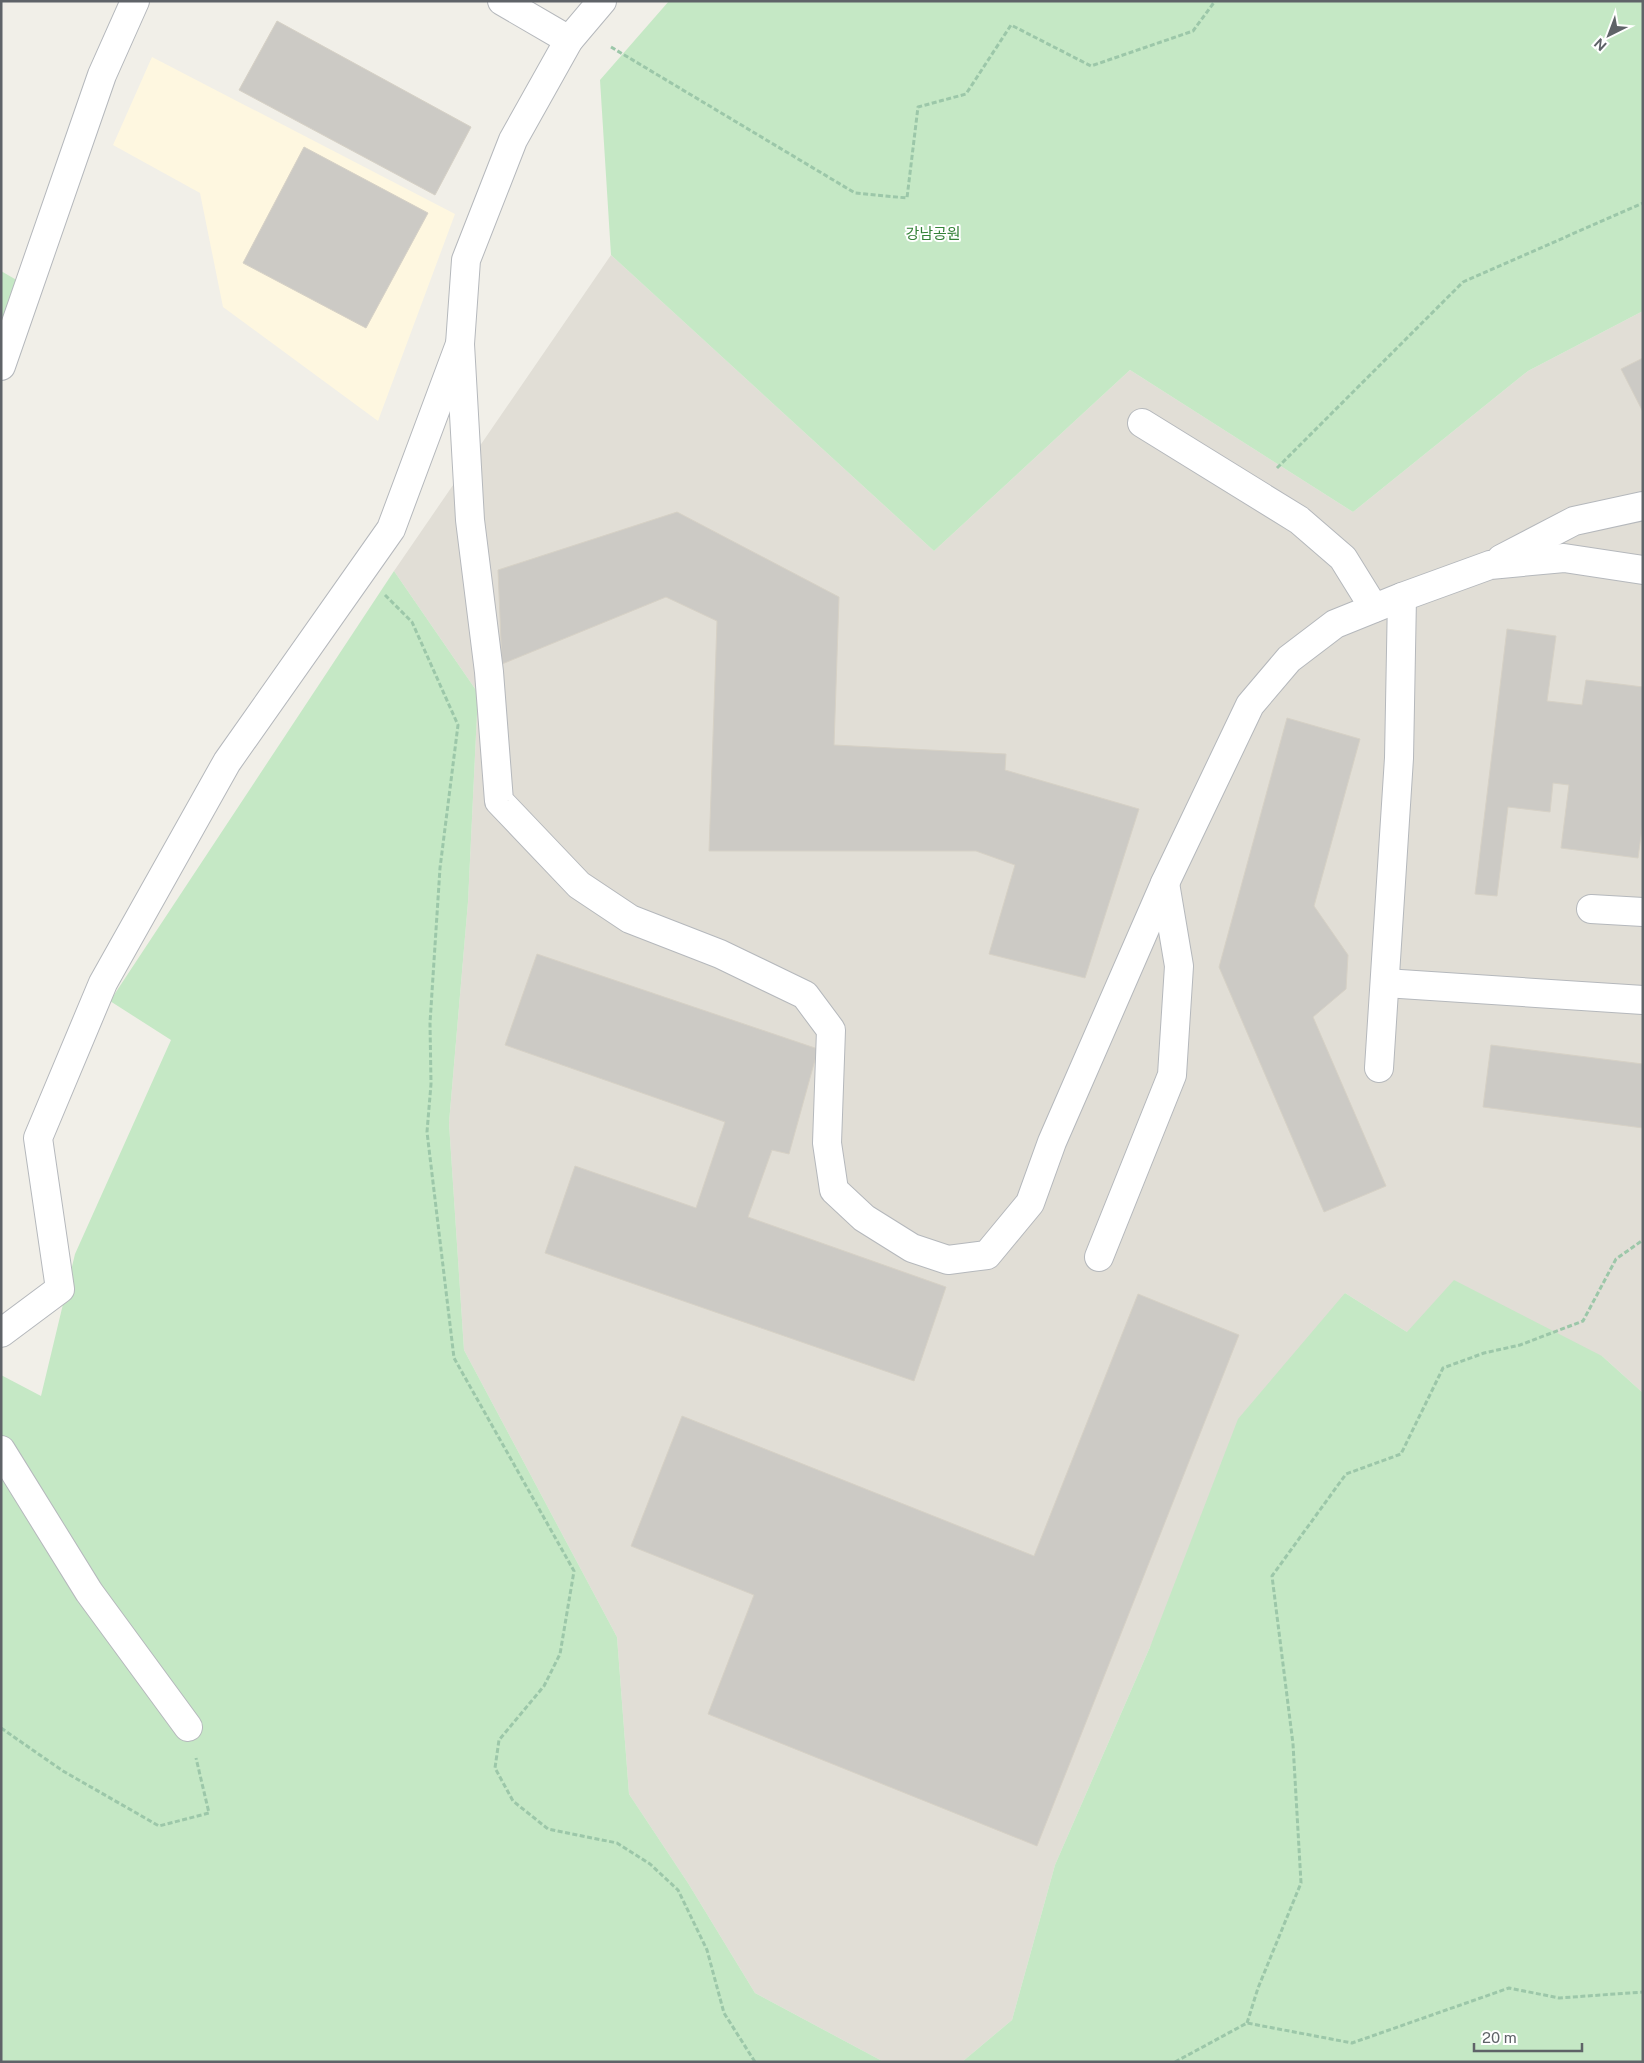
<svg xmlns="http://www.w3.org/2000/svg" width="1644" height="2063" font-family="'Public Sans','Noto Sans KR',sans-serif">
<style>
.commercial{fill:#fef7e0}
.education{fill:#e1ded6}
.green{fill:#c5e8c5}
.building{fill:#cccac5;stroke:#d6d1c6}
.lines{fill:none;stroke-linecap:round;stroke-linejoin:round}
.minor-casing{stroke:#b5b8bc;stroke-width:30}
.path{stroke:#9cc7a9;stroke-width:3;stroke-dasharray:5 2.5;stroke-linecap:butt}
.minor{stroke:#fff;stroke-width:28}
.labels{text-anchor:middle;stroke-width:4;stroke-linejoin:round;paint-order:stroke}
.park-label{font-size:15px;fill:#348238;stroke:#fff}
</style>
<rect width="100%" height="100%" fill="#f1efe8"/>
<path class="commercial" d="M152 57 455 214 378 421 223 307 200 193 113 145Z"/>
<path class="education" d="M611 255 934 551 1130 370 1353 512 1528 371 1643 311V1393L1602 1356 1407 1332 1345 1293 1150 1647 1055 1865 1012 2020 962 2062H884L755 1993 688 1883 629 1794 617 1637 464 1350 449 1123 468 902 478 693 394 571Z"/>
<g class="green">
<path d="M669 1H1643V311L1528 371 1353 512 1130 370 934 551 611 255 600 80Z"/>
<path d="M1 271 20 282 1 320Z"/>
<path d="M394 571 478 693 468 902 449 1123 464 1350 617 1637 629 1794 688 1883 755 1993 884 2062H1V1375L41 1396 75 1254 171 1040 110 1001Z"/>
<path d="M1454 1280 1602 1356 1643 1393V2062H962L1012 2020 1055 1865 1150 1647 1238 1419 1345 1293 1407 1332Z"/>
</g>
<g class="building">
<path d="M277 21 471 127 435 195 239 90Z"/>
<path d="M304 147 428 213 366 328 243 263Z"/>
<path d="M1643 358V412L1621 369Z"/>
<path d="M677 512 839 597 834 745 1006 754 1005 770 1139 809 1085 978 989 954 1015 865 976 851H709L717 621 666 597 502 664 498 570Z"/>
<path d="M1507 629 1556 636 1547 701 1582 705 1586 680 1643 687V821L1638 858 1561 848 1569 785 1553 783 1550 812 1508 807 1497 896 1475 894Z"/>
<path d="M1287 718 1360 739 1314 906 1348 955 1346 989 1313 1017 1386 1186 1324 1212 1219 967Z"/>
<path d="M537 954 818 1049 789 1154 772 1150 748 1217 946 1287 914 1381 545 1253 575 1166 696 1208 725 1122 505 1045Z"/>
<path d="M1491 1045 1643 1064V1128L1483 1107Z"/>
<path d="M1138 1294 1239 1335 1037 1846 708 1714 754 1595 631 1546 682 1416 1034 1556Z"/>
</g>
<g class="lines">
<defs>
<g id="minor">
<path d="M502 1 569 40"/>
<path d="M460 344 470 520 489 672 499 801 579 885 630 919 720 954 805 995 831 1030 827 1143 834 1190 864 1218 912 1248 948 1260 987 1255 1030 1203 1052 1142 1165 883 1250 705 1289 659 1335 624 1402 597"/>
<path d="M1 366 102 75 135 1"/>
<path d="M1142 423 1299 520 1343 558 1374 608"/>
<path d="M1501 559 1574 521 1643 506"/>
<path d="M1591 909 1643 912"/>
<path d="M1385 983 1643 1000"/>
<path d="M1379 1068 1399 758 1402 597 1490 565 1564 558 1643 570"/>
<path d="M1099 1257 1172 1075 1179 966 1165 883"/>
<path d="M1 1333 60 1289 38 1138 103 983 227 762 391 529 460 344 466 260 513 140 569 40 602 1"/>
<path d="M1 1450 89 1592 188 1727"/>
</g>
</defs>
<use href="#minor" class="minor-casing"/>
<g class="path">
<path d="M611 47 855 193 907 198 918 107 966 94 1011 25 1091 66 1193 31 1215 1"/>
<path d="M1277 468 1463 282 1643 203"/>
<path d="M385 595 412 622 458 725 440 868 430 1023 431 1084 427 1132 454 1358 574 1571 560 1654 544 1686 499 1740 495 1768 513 1801 548 1829 617 1843 650 1864 678 1890 707 1950 724 2013 755 2062"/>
<path d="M1 1728 63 1771 159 1826 209 1813 196 1758"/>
<path d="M1247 2023 1258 1988 1301 1883 1293 1744 1272 1576 1346 1474 1401 1454 1443 1368 1484 1353 1520 1345 1583 1321 1616 1259 1643 1240"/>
<path d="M1175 2062 1247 2023 1352 2043 1509 1988 1559 1998 1643 1992"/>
</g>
<use href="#minor" class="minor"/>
</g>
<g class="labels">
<g class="park-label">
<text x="933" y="239">강남공원</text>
</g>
</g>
<rect width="1644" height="2063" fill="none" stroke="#5f6368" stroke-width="5"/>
<g transform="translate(1609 35) rotate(222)" stroke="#ffffff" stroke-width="4" paint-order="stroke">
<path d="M0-4L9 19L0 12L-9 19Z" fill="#5f6368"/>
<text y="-8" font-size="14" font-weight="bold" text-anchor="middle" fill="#5f6368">N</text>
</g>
<path d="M1474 2043v8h108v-8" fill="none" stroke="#5f6368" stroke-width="2.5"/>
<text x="1482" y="2043" font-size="15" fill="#5f6368" stroke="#ffffff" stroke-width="4" paint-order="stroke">20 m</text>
</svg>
